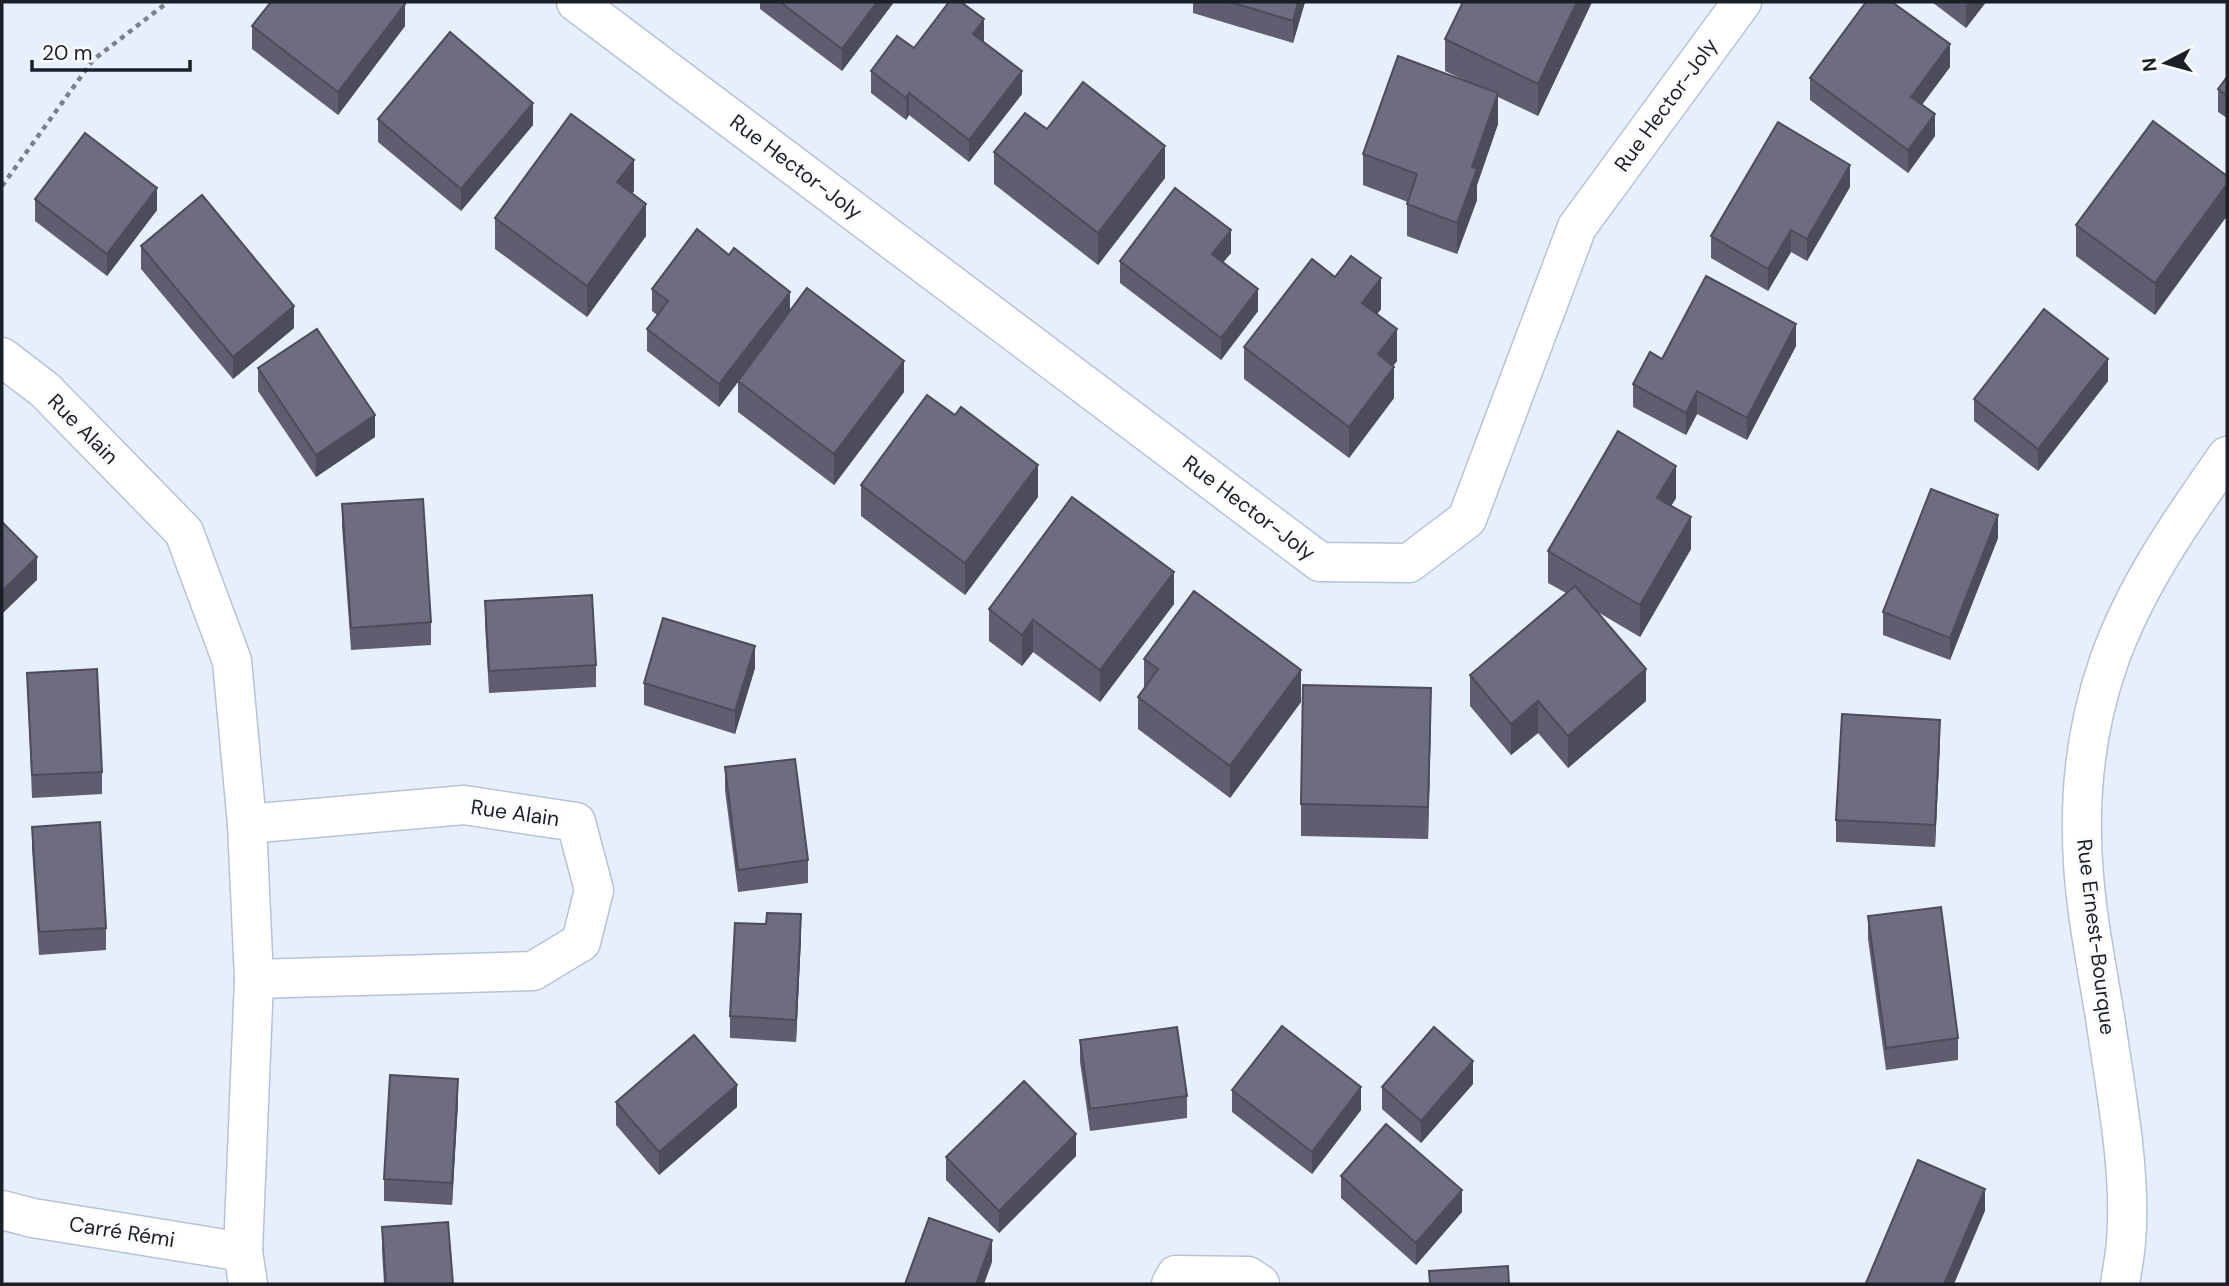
<svg xmlns="http://www.w3.org/2000/svg" width="2229" height="1286" font-family="'DM Sans',sans-serif">
<style>
.lines{fill:none;stroke-linecap:round;stroke-linejoin:round}
.minor-casing{stroke:#b6c3d7;stroke-width:41}
.path{stroke:#7a818b;stroke-width:4.5;stroke-dasharray:5 5;stroke-linecap:butt}
.minor{stroke:#fff;stroke-width:38}
.wall{fill:#5f5d6f}
.shaded-wall{fill:#4d4c5a}
.building{fill:#6e6c81;stroke:#4d4c5a;stroke-width:2}
.labels{text-anchor:middle;stroke-width:6;stroke-linejoin:round;paint-order:stroke}
.street-label{font-size:21px;fill:#1b2028;stroke:#fbfbfb}
</style>
<rect width="100%" height="100%" fill="#e7effc"/>
<g class="lines">
<defs>
<g id="minor">
<path d="M576 2 1320 562 1409 563 1467 519 1577 227 1742 2"/>
<path d="M2 357 45 390 184 532 232 661 247 824 254 979 243 1252 248 1284"/>
<path d="M247 824 464 805 576 822 594 890 581 942 533 971 254 979"/>
<path d="M2 1210 33 1218 243 1252"/>
<path d="M1171 1284 1176 1275 1248 1276 1260 1284"/>
<path d="M2120 1284C2122 1270 2125 1256 2126 1242 2132 1171 2115 1088 2105 1017 2095 956 2082 894 2082 833 2081 776 2090 715 2109 661 2135 587 2182 520 2227 456"/>
</g>
</defs>
<use href="#minor" class="minor-casing"/>
<path class="path" d="M2 186 93 60 168 2"/>
<use href="#minor" class="minor"/>
</g>
<g class="wall">
<path d="M760 2H894L842 71 760 9Z"/>
<path d="M1193 2H1305L1293 43 1193 13Z"/>
<path d="M1592 2 1538 116 1498 97V124L1477 185V200L1457 254 1407 236V204L1408 202 1363 185V154L1464 80 1445 71V39Z"/>
<path d="M1932 2H1986L1966 28Z"/>
<path d="M252 26H405L338 115 252 49Z"/>
<path d="M984 42 1022 94 969 162 909 115 906 120 871 93V71L914 48Z"/>
<path d="M1950 67 1922 105 1935 136 1908 173 1810 100V78Z"/>
<path d="M2227 77V118L2218 112V89Z"/>
<path d="M378 119 533 125 461 211 378 142Z"/>
<path d="M1047 129 1165 178 1098 265 994 184V152Z"/>
<path d="M2227 176 2155 315 2076 256V225Z"/>
<path d="M1850 187 1807 261 1791 252 1768 291 1711 258V236Z"/>
<path d="M634 191 632 194 646 236 587 317 495 249V218Z"/>
<path d="M35 199 157 210 107 276 35 221Z"/>
<path d="M141 246 294 328 233 379 141 269Z"/>
<path d="M1231 253 1223 262 1258 311 1221 360 1120 283V261Z"/>
<path d="M1335 277 1381 309 1377 314 1397 361 1393 366 1394 398 1349 458 1244 379V347Z"/>
<path d="M652 289 790 311 904 392 834 485 738 412V382L719 407 647 351V329L657 315 652 311Z"/>
<path d="M1796 346 1747 440 1697 414 1686 435 1633 407V384L1662 359Z"/>
<path d="M258 368 375 437 316 477 258 391Z"/>
<path d="M2108 381 2038 471 1974 421V399Z"/>
<path d="M955 415 1038 497 965 595 861 516V485Z"/>
<path d="M1676 498 1671 506 1691 549 1640 637 1596 611 1646 701 1568 768 1538 733 1511 755 1470 706V675L1566 593 1548 583V551Z"/>
<path d="M342 504 431 622V645L351 650 342 526Z"/>
<path d="M1998 538 1950 660 1883 635V612Z"/>
<path d="M485 601 596 665V687L489 693 485 623Z"/>
<path d="M1174 604 1100 702 1033 652 1022 666 989 641V609Z"/>
<path d="M1144 659 1301 702 1230 798 1138 729V697L1144 689Z"/>
<path d="M755 668 735 734 644 705V683Z"/>
<path d="M27 673 102 772V794L32 798Z"/>
<path d="M1431 719 1428 839 1301 836V804Z"/>
<path d="M1940 742 1935 847 1836 842V820Z"/>
<path d="M725 767 808 860V883L738 892 725 790Z"/>
<path d="M32 827 106 928V950L39 955 32 849Z"/>
<path d="M1868 916 1958 1038V1060L1886 1070 1868 939Z"/>
<path d="M766 924 801 937 796 1042 730 1038V1016Z"/>
<path d="M1080 1040 1187 1096V1118L1090 1131 1080 1062Z"/>
<path d="M1473 1084 1421 1143 1382 1109V1087Z"/>
<path d="M1232 1090 1361 1110 1312 1174 1232 1112Z"/>
<path d="M458 1102 452 1205 384 1201V1179Z"/>
<path d="M616 1102 737 1107 659 1175 616 1125Z"/>
<path d="M1076 1156 999 1233 946 1180V1157Z"/>
<path d="M1341 1176 1462 1212 1416 1265 1341 1198Z"/>
<path d="M382 1227 453 1284H384L382 1250Z"/>
</g>
<g class="shaded-wall">
<path d="M877 2H894L842 71V49Z"/>
<path d="M1298 2H1305L1293 43V21Z"/>
<path d="M1577 2H1592L1538 116V84Z"/>
<path d="M1969 2H1986L1966 28V6Z"/>
<path d="M405 4V26L338 115V92Z"/>
<path d="M984 19V41L973 56V34Z"/>
<path d="M1950 44V67L1911 119V97Z"/>
<path d="M1022 71V94L969 162V140Z"/>
<path d="M909 93V115L906 120V98Z"/>
<path d="M1498 93V124L1477 185V200L1457 254V223L1472 167Z"/>
<path d="M533 103V125L461 211V189Z"/>
<path d="M1935 114V136L1908 173V150Z"/>
<path d="M1165 146V178L1098 265V233Z"/>
<path d="M634 160V191L617 214V182Z"/>
<path d="M1850 165V187L1807 261V239Z"/>
<path d="M2227 184V216L2155 315V283Z"/>
<path d="M157 188V210L107 276V254Z"/>
<path d="M646 204V236L587 317V286Z"/>
<path d="M1231 230V253L1212 276V254Z"/>
<path d="M1791 230V252L1768 291V269Z"/>
<path d="M1381 278V309L1362 335V303Z"/>
<path d="M1258 289V311L1221 360V338Z"/>
<path d="M790 292V314L719 407V384Z"/>
<path d="M294 306V328L233 379V357Z"/>
<path d="M1796 324V346L1747 440V418Z"/>
<path d="M1397 329V361L1378 386V354Z"/>
<path d="M2108 359V381L2038 471V449Z"/>
<path d="M904 361V392L834 485V454Z"/>
<path d="M1394 367V398L1349 458V427Z"/>
<path d="M1697 391V414L1686 435V413Z"/>
<path d="M375 415V437L316 477V455Z"/>
<path d="M1038 465V497L965 595V563Z"/>
<path d="M1676 466V498L1657 529V498Z"/>
<path d="M1998 515V538L1950 660V638Z"/>
<path d="M1691 517V549L1640 637V605Z"/>
<path d="M37 557V580L2 614V591Z"/>
<path d="M1174 572V604L1100 702V670Z"/>
<path d="M1033 620V652L1022 666V635Z"/>
<path d="M755 646V668L735 734V711Z"/>
<path d="M1646 669V701L1568 768V736Z"/>
<path d="M1301 670V702L1230 798V766Z"/>
<path d="M1431 688V719L1428 839V807Z"/>
<path d="M1538 701V733L1511 755V724Z"/>
<path d="M1940 720V742L1935 847V825Z"/>
<path d="M801 914V937L796 1042V1020Z"/>
<path d="M1473 1061V1084L1421 1143V1121Z"/>
<path d="M458 1079V1102L452 1205V1183Z"/>
<path d="M737 1085V1107L659 1175V1152Z"/>
<path d="M1361 1087V1110L1312 1174V1152Z"/>
<path d="M1076 1134V1156L999 1233V1211Z"/>
<path d="M1985 1189V1211L1954 1284H1944Z"/>
<path d="M1462 1190V1212L1416 1265V1243Z"/>
<path d="M992 1240V1262L984 1284H976Z"/>
</g>
<g class="building">
<path d="M271 2H403L405 4 338 92 252 26Z"/>
<path d="M780 2H877L842 49Z"/>
<path d="M949 2H961L984 19 973 34 1022 71 969 140 909 93 906 98 871 71 897 36 914 48Z"/>
<path d="M1230 2H1298L1293 21Z"/>
<path d="M1463 2H1577L1538 84 1445 39Z"/>
<path d="M1866 2H1892L1950 44 1911 97 1935 114 1908 150 1810 78Z"/>
<path d="M450 32 533 103 461 189 378 119Z"/>
<path d="M1398 56 1498 93 1472 167 1477 169 1457 223 1407 204 1417 174 1363 154Z"/>
<path d="M2227 77V96L2218 89Z"/>
<path d="M1083 82 1165 146 1098 233 994 152 1025 113 1047 129Z"/>
<path d="M571 114 634 160 617 182 646 204 587 286 495 218Z"/>
<path d="M2153 121 2227 176V184L2155 283 2076 225Z"/>
<path d="M1778 122 1850 165 1807 239 1791 230 1768 269 1711 236Z"/>
<path d="M85 133 157 188 107 254 35 199Z"/>
<path d="M1175 188 1231 230 1212 254 1258 289 1221 338 1120 261Z"/>
<path d="M202 195 294 306 233 357 141 246Z"/>
<path d="M697 229 729 255 734 248 790 292 719 384 647 329 668 301 652 289Z"/>
<path d="M1351 256 1381 278 1362 303 1397 329 1378 354 1394 367 1349 427 1244 347 1312 259 1335 277Z"/>
<path d="M1706 276 1796 324 1747 418 1697 391 1686 413 1633 384 1650 352 1662 359Z"/>
<path d="M807 288 904 361 834 454 738 381Z"/>
<path d="M2044 309 2108 359 2038 449 1974 399Z"/>
<path d="M317 329 375 415 316 455 258 368Z"/>
<path d="M927 395 955 415 961 407 1038 465 965 563 861 485Z"/>
<path d="M1618 431 1676 466 1657 498 1691 517 1640 605 1548 551Z"/>
<path d="M1931 489 1998 515 1950 638 1883 612Z"/>
<path d="M1072 497 1174 572 1100 670 1033 620 1022 635 989 609Z"/>
<path d="M423 499 431 622 351 628 342 504Z"/>
<path d="M2 522 37 557 2 591Z"/>
<path d="M1575 586 1646 669 1568 736 1538 701 1511 724 1470 675Z"/>
<path d="M1194 591 1301 670 1230 766 1138 697 1158 669 1144 659Z"/>
<path d="M592 595 596 665 489 671 485 601Z"/>
<path d="M663 618 755 646 735 711 644 683Z"/>
<path d="M97 669 102 772 32 775 27 673Z"/>
<path d="M1303 685 1431 688 1428 807 1301 804Z"/>
<path d="M1842 714 1940 720 1935 825 1836 820Z"/>
<path d="M795 759 808 860 738 870 725 767Z"/>
<path d="M100 822 106 928 39 932 32 827Z"/>
<path d="M1941 907 1958 1038 1886 1048 1868 916Z"/>
<path d="M767 913 801 914 796 1020 730 1016 735 923 766 924Z"/>
<path d="M1282 1026 1361 1087 1312 1152 1232 1090Z"/>
<path d="M1177 1027 1187 1096 1090 1109 1080 1040Z"/>
<path d="M1434 1027 1473 1061 1421 1121 1382 1087Z"/>
<path d="M694 1035 737 1085 659 1152 616 1102Z"/>
<path d="M390 1075 458 1079 452 1183 384 1179Z"/>
<path d="M1024 1081 1076 1134 999 1211 946 1157Z"/>
<path d="M1386 1124 1462 1190 1416 1243 1341 1176Z"/>
<path d="M1918 1160 1985 1189 1944 1284H1870L1866 1283Z"/>
<path d="M929 1218 992 1240 976 1284H905Z"/>
<path d="M448 1222 453 1284H386L382 1227Z"/>
<path d="M1508 1266 1509 1284H1430L1429 1271Z"/>
</g>
<g class="labels">
<g class="street-label">
<text transform="translate(1666 105) rotate(-54)" y="7">Rue Hector-Joly</text>
<text transform="translate(796 167) rotate(37)" y="7">Rue Hector-Joly</text>
<text transform="translate(83 429) rotate(45)" y="7">Rue Alain</text>
<text transform="translate(1249 508) rotate(37)" y="7">Rue Hector-Joly</text>
<text transform="translate(515 813) rotate(8)" y="7">Rue Alain</text>
<text transform="translate(2096 937) rotate(83)" y="7">Rue Ernest-Bourque</text>
<text transform="translate(122 1232) rotate(9)" y="7">Carré Rémi</text>
</g>
</g>
<rect width="2229" height="1286" fill="none" stroke="#1b2028" stroke-width="7"/>
<g transform="translate(2166 63) rotate(264)" stroke="#fbfbfb" stroke-width="5" paint-order="stroke">
<path d="M0-5L12 26L0 18L-12 26Z" fill="#1b2028"/>
<text y="-10" font-size="19" font-weight="bold" text-anchor="middle" fill="#1b2028">N</text>
</g>
<path d="M32 60v10h158v-10" fill="none" stroke="#1b2028" stroke-width="3.5"/>
<text x="42" y="60" font-size="21" fill="#1b2028" stroke="#fbfbfb" stroke-width="5" paint-order="stroke">20 m</text>
</svg>
